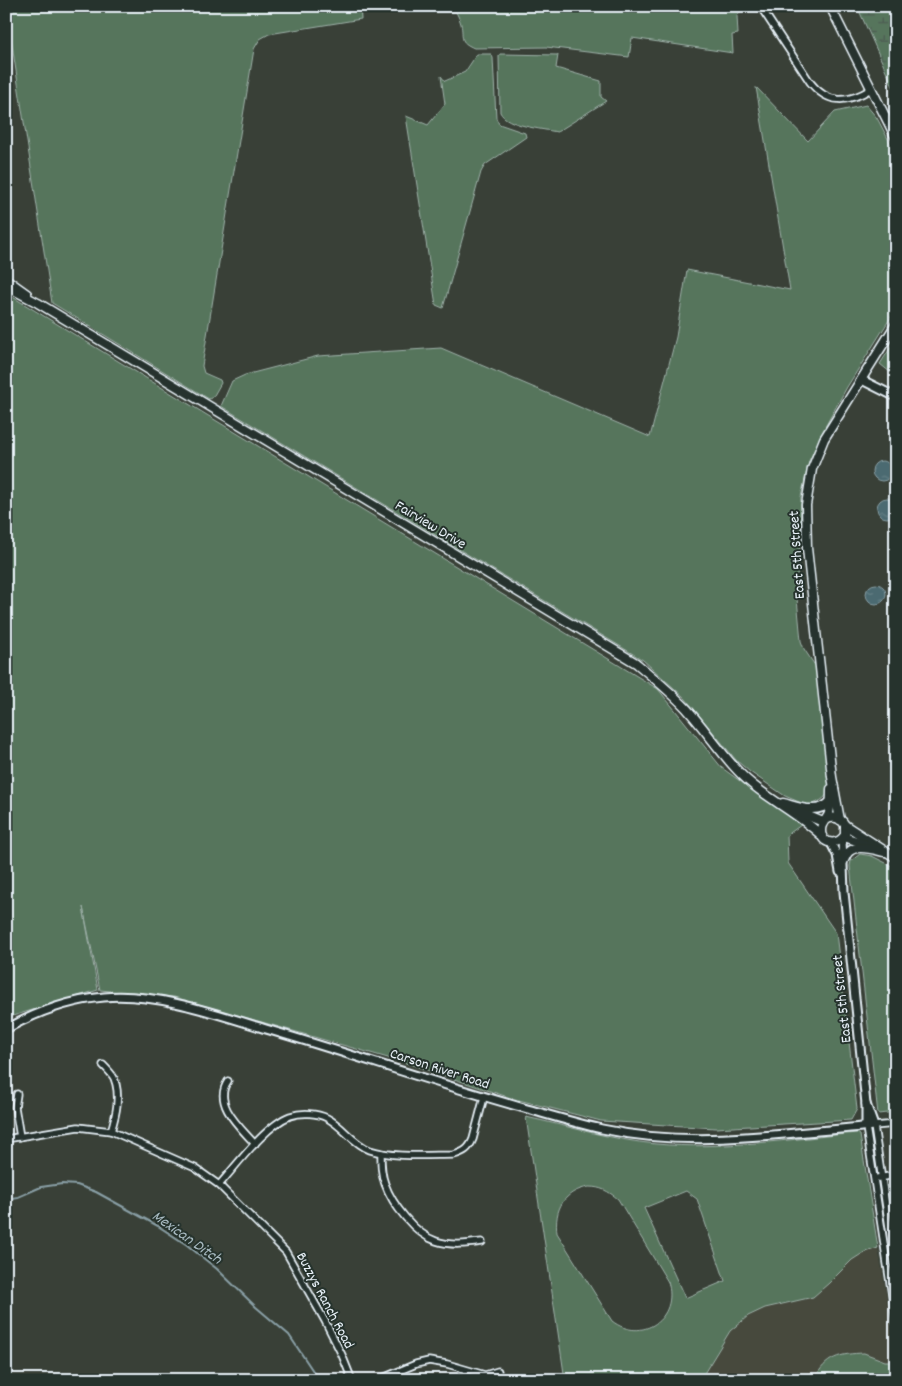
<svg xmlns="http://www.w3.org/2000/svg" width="902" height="1386" font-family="Dekko,sans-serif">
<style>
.built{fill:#464a3e}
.green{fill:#56745c;stroke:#9fb2aa;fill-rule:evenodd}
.wetland{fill:url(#wetland-marsh);stroke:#9fb2aa}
.water{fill:url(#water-ripples);stroke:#8aa0a7}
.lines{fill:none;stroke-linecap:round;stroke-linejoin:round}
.stream{stroke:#8aa0a7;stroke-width:2}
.minor-casing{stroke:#e8f1f8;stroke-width:9}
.tertiary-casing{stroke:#e8f1f8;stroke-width:11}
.secondary-casing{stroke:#e8f1f8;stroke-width:11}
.minor{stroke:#26332d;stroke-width:5.5}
.tertiary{stroke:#26332d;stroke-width:7}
.secondary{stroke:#26332d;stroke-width:8}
.labels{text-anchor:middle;stroke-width:4;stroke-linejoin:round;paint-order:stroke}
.street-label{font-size:15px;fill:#e8f1f8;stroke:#26332d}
.water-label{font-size:16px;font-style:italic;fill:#a9bbc2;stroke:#26332d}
</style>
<defs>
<pattern id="wetland-marsh" width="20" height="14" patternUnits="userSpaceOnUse" patternTransform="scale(1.25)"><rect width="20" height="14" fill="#56745c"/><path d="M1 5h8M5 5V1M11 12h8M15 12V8" fill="none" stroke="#4d5c52"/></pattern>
<pattern id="water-ripples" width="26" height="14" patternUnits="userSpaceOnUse" patternTransform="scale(1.25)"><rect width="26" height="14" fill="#4b6a71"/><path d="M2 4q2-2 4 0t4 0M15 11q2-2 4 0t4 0" fill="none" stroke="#658086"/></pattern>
</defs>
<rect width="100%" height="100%" fill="#394037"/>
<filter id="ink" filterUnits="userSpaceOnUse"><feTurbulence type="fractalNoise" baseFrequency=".02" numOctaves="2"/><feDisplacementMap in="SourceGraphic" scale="10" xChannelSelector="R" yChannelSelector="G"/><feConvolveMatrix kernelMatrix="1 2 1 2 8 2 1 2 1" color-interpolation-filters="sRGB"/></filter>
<g filter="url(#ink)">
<path class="built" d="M878 1248 896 1349V1380H700L730 1331 748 1316 765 1308 813 1297 829 1283 852 1260 863 1253Z"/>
<g class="green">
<path d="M6 6H360L361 19 269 34 260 39 254 49 202 366 204 373 220 380 221 383 213 397 209 399 52 303Z"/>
<path d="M400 6H744L737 16 738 34 732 35 733 53 632 38 629 57 546 47 474 48C458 41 464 38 461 24 460 20 458 16 456 12H400Z"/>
<path d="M477 54H491L493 58 496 118 499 124 525 133 526 137 485 165 481 172 443 308 436 305 406 116 428 125 445 104 441 76 445 81 465 72Z"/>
<path d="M500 54 558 55 556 68 601 81V97L606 101 557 132C543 129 506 126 500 112L499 56Z"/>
<path d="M756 87 808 141 835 112 866 105 877 118 896 154V309L847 387 825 427 809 461 801 497 800 541 796 588 801 641 804 649 816 667 829 788C827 798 821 801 812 804L811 807 785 796 750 772 736 760 685 698 643 660 221 406 232 381 245 375 318 356 441 348 650 437 676 337 687 270 790 290Z"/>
<path d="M6 293 658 689 722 768 801 825 787 835 788 863 836 933 857 1109 851 1120 716 1128 601 1121 511 1098 409 1064 174 997 100 990 83 907 98 990 6 1018Z"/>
<path d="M896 339V377L880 364Z"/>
<path d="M860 854 872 856 896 868V1112L878 1114 850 866 851 861Z"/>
<path d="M526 1117C568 1126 612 1140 656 1144 722 1150 791 1139 857 1133L860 1135 878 1248 863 1253 852 1260 829 1283 813 1297 765 1308 748 1316 730 1331 700 1380H565ZM589 1187C601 1187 608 1191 618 1199L668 1282C679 1318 642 1344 612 1321L557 1233C554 1209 564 1191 589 1187ZM686 1191 697 1199 725 1281 685 1298 644 1208Z"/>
<path d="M864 1353 885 1361H896V1380H814C826 1356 840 1354 864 1353Z"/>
</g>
<path class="wetland" d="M857 6H896V93Z"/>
<g class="water">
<circle cx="882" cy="471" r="10"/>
<circle cx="887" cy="508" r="10"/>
<circle cx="876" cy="594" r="10"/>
</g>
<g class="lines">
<path class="stream" d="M6 1199 18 1197 41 1187 62 1184 77 1185 96 1192 158 1226 187 1245 217 1269 256 1307 289 1335 319 1380"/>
<defs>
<g id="minor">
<path d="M760 6 810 82C828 105 848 103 871 89"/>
<path d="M103 1065C107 1069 112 1074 114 1078 121 1095 116 1115 111 1131"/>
<path d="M228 1081C212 1104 241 1128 255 1144"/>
<path d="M17 1094 15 1107 20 1137"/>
<path d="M896 1124 874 1126 896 1274"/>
<path d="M866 1127 896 1322"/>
<path d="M6 1139 78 1127 111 1131 195 1168 219 1185 286 1252 325 1321 342 1355 352 1380"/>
<path d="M381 1153C381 1164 381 1174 385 1184 392 1204 415 1234 436 1241 451 1246 467 1244 482 1242"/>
<path d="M878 1178 896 1175"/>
<path d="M219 1185C236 1166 266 1125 290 1116 302 1112 317 1113 327 1118 344 1127 352 1143 370 1150 394 1158 429 1155 454 1155 464 1152 469 1149 473 1139L484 1097"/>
<path d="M378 1380 416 1364 429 1361 447 1364 485 1375 498 1371"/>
</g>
<g id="tertiary">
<path d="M862 380 896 397"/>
<path d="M842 839 844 892 866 1104V1127"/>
<path d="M831 843 837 855 840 872"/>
<path d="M6 1029C35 1013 70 1000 104 997 155 992 217 1014 266 1029 352 1054 437 1084 524 1108 549 1115 575 1123 602 1129 695 1149 782 1133 874 1126L866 1104"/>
</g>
<g id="secondary">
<path d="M830 6 896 138"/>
<path d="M6 279 27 294"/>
<path d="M6 286 38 303 636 663C654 678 671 692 687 709 705 729 719 751 738 771 762 797 796 811 822 836"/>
<path d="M783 803C799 807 817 815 830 802"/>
<path d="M794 810 823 822"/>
<path d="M827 819C835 816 841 818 845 825V835C838 846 820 845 821 830 821 822 828 819 829 813 831 805 831 797 831 789"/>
<path d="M840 820 832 777 816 631 807 548 806 505 812 469 824 439 896 324"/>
<path d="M845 825 896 858"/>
<path d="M844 837 872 846"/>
<path d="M843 862C845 858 847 853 850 851 858 844 875 850 884 852"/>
</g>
</defs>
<use href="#minor" class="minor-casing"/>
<use href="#tertiary" class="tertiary-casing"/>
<use href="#secondary" class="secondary-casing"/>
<use href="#minor" class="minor"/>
<use href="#tertiary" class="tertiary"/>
<use href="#secondary" class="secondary"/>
</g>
</g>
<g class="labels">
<g class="street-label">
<text transform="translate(431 524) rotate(31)" y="5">Fairview Drive</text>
<text transform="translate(796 555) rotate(-94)" y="5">East 5th Street</text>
<text transform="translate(841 999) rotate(-96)" y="5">East 5th Street</text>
<text transform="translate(440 1068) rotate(18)" y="5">Carson River Road</text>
<text transform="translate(326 1300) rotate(62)" y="5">Buzzys Ranch Road</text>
</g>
<g class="water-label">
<text transform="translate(188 1236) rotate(35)" y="6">Mexican Ditch</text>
</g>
</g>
<rect width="902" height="1386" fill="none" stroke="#26332d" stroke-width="25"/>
<rect x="12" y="12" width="877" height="1361" fill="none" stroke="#e8f1f8" stroke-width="2" filter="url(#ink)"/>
</svg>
